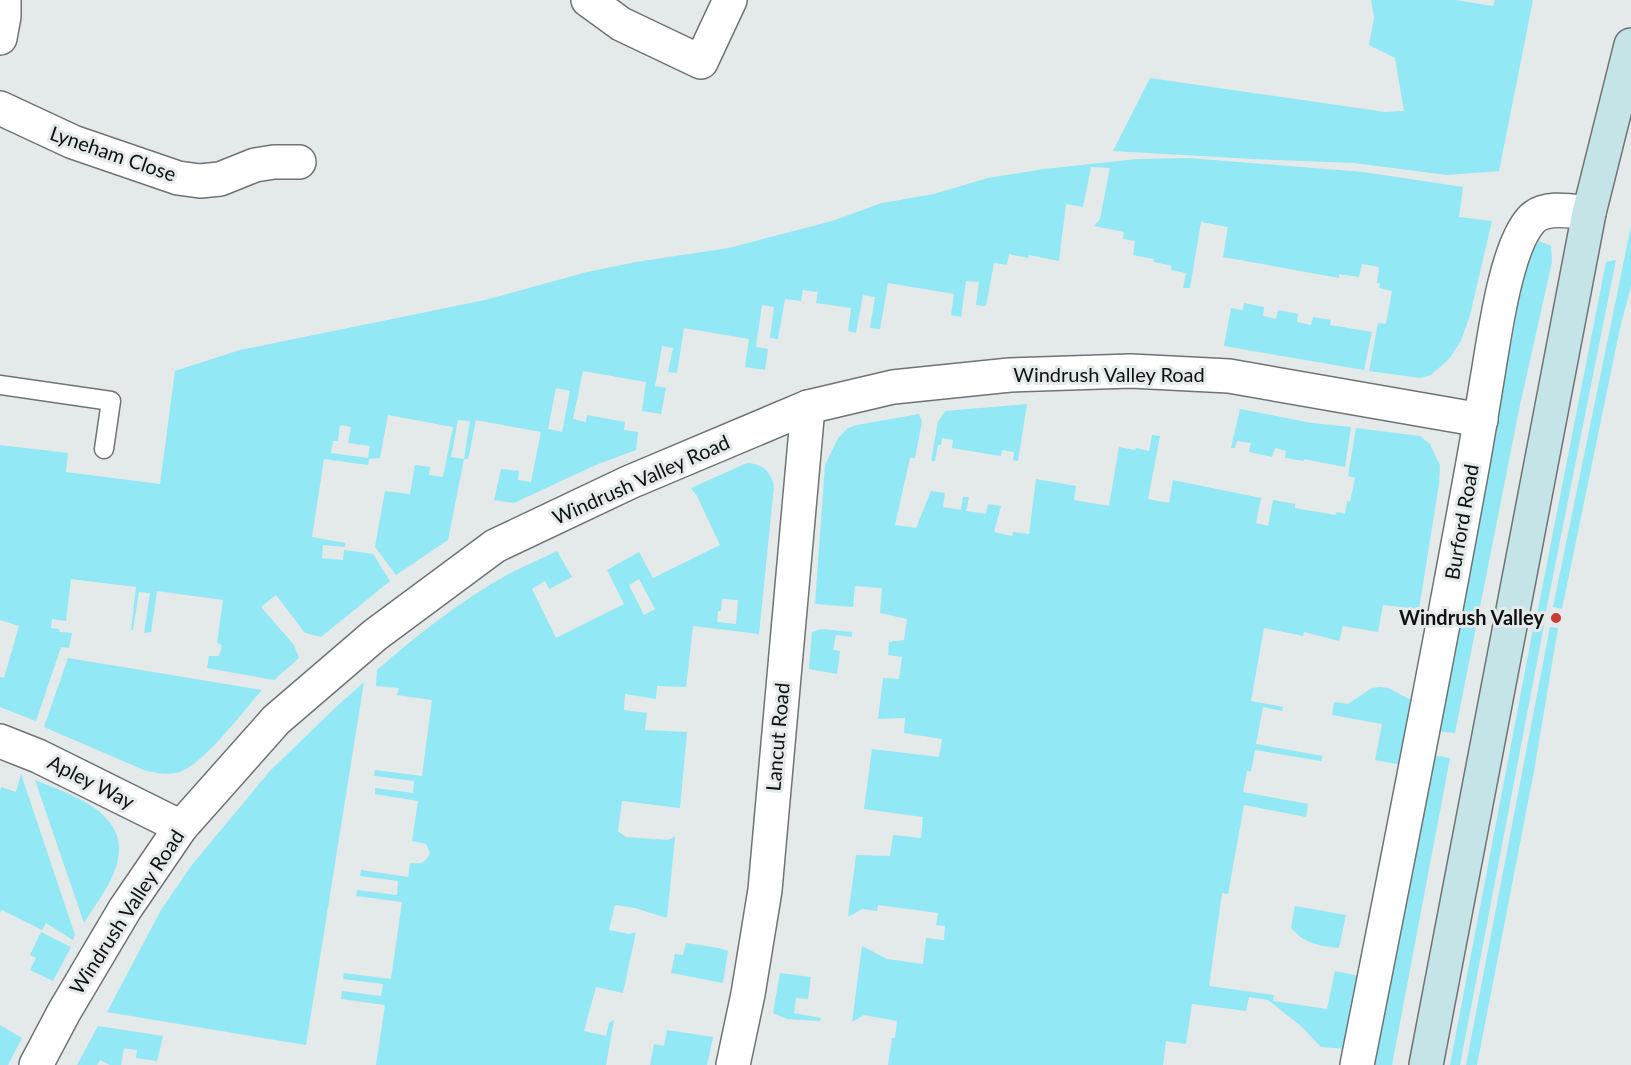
<svg xmlns="http://www.w3.org/2000/svg" width="1631" height="1065" font-family="Lato,sans-serif">
<style>
.green{fill:#92e8f4;fill-rule:evenodd}
.lines{fill:none;stroke-linecap:round;stroke-linejoin:round}
.lane-casing{stroke:#6f7374;stroke-width:21}
.street-casing{stroke:#6f7374;stroke-width:36}
.secondary-casing{stroke:#6f7374;stroke-width:36}
.lane{stroke:#fff;stroke-width:18}
.street{stroke:#fff;stroke-width:33}
.secondary{stroke:#c4e4e8;stroke-width:33}
.poi-dot{fill:#c83a35;stroke:#e4e9ea;stroke-width:2}
.labels{text-anchor:middle;stroke-width:6;stroke-linejoin:round;paint-order:stroke}
.street-label{font-size:20px;fill:#101112;stroke:#e4e9ea}
.poi-label{font-size:20px;font-weight:bold;fill:#101112;stroke:#e4e9ea;text-anchor:end}
</style>
<rect width="100%" height="100%" fill="#e4e9ea"/>
<g class="green">
<path d="M1371 0H1455L1493 6 1495 0H1533L1499 171 1447 175 1354 163 1253 159 1113 151 1150 78 1385 112 1404 111 1395 58 1369 45 1374 18Z"/>
<path d="M1189 158 1363 172 1463 187 1459 217 1492 221 1470 315 1461 341 1449 359 1431 375 1420 378 1369 371 1378 323 1386 324 1392 291 1379 288 1380 283H1377L1379 267 1362 264 1359 277 1339 274V278L1223 257 1228 227 1201 222 1190 288H1183L1186 273 1171 270 1172 266 1154 262V259L1133 255 1135 241 1123 239 1124 232 1094 226 1100 219 1110 168 1091 167 1083 207 1066 204 1059 261 1029 255 1028 258 1009 254 1007 265 994 263 986 306 976 305 979 282 966 281 961 317 951 315 954 294 888 283 880 329 870 328 875 297 863 295 856 333 848 331 851 308 816 303 818 292 803 290 801 301 785 299 778 339 770 338 774 307 762 305 756 347 768 349 765 370 745 367 749 339 684 328 677 373 668 372 673 348 662 346 655 386 666 388 661 414 642 411 646 382 583 371 573 419 586 422 587 415 625 422 624 430 638 432 636 450 598 464 514 503 494 500 501 469 519 471 518 480 531 482 541 432 476 420 468 459H464L448 540 396 575 375 547 385 491 410 494 415 465 430 467 429 475 443 477 453 427 388 415 380 458 369 459 368 465 324 459 312 537 345 543V547L323 545 322 558 343 560 344 550 373 554 390 581 321 637 305 633 276 595 261 607 294 645 299 658 274 680 207 668 209 656H219L222 645 217 643 223 600 157 591 151 632 144 633 150 593 139 592 133 630H131L136 587 71 579 66 621 52 619 51 628 59 629 60 632 72 633 69 648 61 647 36 721 0 707V677L4 678 19 626 0 620V445L68 453 66 472 160 484 175 371 240 350 485 300 587 272 636 262 729 248 832 221 882 203 934 194 988 178 1044 169 1137 159ZM556 388 570 391 562 432 548 429ZM458 420 470 421 464 459 451 457ZM340 425 351 427 348 443 370 446 368 458 331 453 333 441H338Z"/>
<path d="M1631 226V286L1620 328 1562 609 1553 607Z"/>
<path d="M1539 241 1551 246 1552 262 1520 405 1455 733 1436 731 1473 550 1518 306C1523 284 1526 259 1539 241Z"/>
<path d="M1616 260 1545 616 1537 614 1606 262Z"/>
<path d="M1244 303 1264 307 1263 316 1276 319 1278 310 1298 314 1297 322 1311 325 1313 317 1331 320 1330 325 1372 332 1364 370 1224 346 1231 308 1243 310Z"/>
<path d="M1027 404 1018 461 1013 460 1014 452 1002 450 1001 456 952 448 953 440 942 438 941 445H938L935 461H931L938 422 945 411Z"/>
<path d="M1240 409 1312 423 1351 427 1345 467 1304 459V461L1285 458 1286 451 1275 448 1272 457 1249 452 1251 443 1237 441 1235 448H1231Z"/>
<path d="M919 414 922 422 915 458H910L895 525 916 528 931 491 945 493 943 507 961 510 963 497H969L966 511 986 514 988 504 1001 506 994 532 1012 536 1013 532 1029 534 1036 479 1076 486 1074 500 1109 506 1119 447 1135 450 1136 448 1149 451 1152 435 1160 436 1148 499 1169 503 1173 480 1261 498 1256 523 1268 526 1273 500 1295 504V508L1335 515 1337 512 1345 514 1347 501 1350 502 1355 478 1348 476 1356 428 1420 436 1430 444 1437 459 1440 465 1439 484 1419 609 1383 605 1378 632 1343 626 1339 641 1304 632 1303 636 1264 628 1251 701 1283 707 1282 711 1263 707 1256 744 1323 756 1321 761 1255 750 1251 771H1247L1243 792 1308 804 1306 817 1244 805 1228 894 1222 893 1209 986 1274 995 1273 1001 1327 1009 1335 971 1359 976 1346 1049 1321 1047 1301 1026 1268 1000 1249 997 1246 1011 1192 1004 1186 1044 1166 1041 1163 1065H888L892 1038H895L897 1021 864 1015 852 1022 862 946 887 959 923 964 926 938 944 940 945 926 936 925 938 913 878 905 877 911 862 909 848 917 856 855 890 856 893 835 921 838 923 817 864 809 872 749 939 757 942 739 904 733 905 718 878 719 883 678 899 679 902 657 888 655 889 642 904 640 907 619 880 613 882 588 855 586 853 607 815 604 825 465 838 438 848 428 857 425Z"/>
<path d="M747 463C763 464 770 471 774 486L759 634 693 626 686 687 657 686 656 699 625 694 624 710 647 713 645 730 687 732 680 808 622 801 618 831 626 837 667 840 675 837 667 918 635 908 615 905 609 930 629 934 636 932 623 993 596 987 584 1031 606 1036 609 1023 614 1020 606 1065H376L385 1005 341 999 342 991 381 996 383 984 343 979 344 973 391 979 402 902 356 896 357 890 397 895 398 881 360 876 361 870 408 877 410 863C421 864 425 864 430 853L426 844 412 841 418 801 375 794V788L413 793 414 781 374 776 375 770 422 776 432 700 397 695 399 688 376 686 377 670C417 635 460 601 507 575 523 566 541 559 557 551L572 577 549 589 545 581 532 589 556 638 624 604 607 570 639 552 653 578 720 545 697 496 691 488ZM639 579 655 609 644 615 629 585ZM722 599 738 600 736 624 717 622 718 611H721Z"/>
<path d="M1534 624 1544 625 1460 1065H1450Z"/>
<path d="M1550 627 1558 628 1534 771 1477 1065H1466Z"/>
<path d="M822 629 852 632V637L836 635 833 650 840 651 837 674 809 669 812 632Z"/>
<path d="M68 658 262 690C244 710 200 769 176 773 164 775 155 773 144 770L44 727Z"/>
<path d="M364 682 306 1045 107 1012 161 910 191 866 269 772 336 707Z"/>
<path d="M1380 687 1388 688 1413 701 1402 765 1375 760 1382 724 1332 715 1334 702 1348 704 1372 688Z"/>
<path d="M1432 755 1450 758 1392 1065H1371Z"/>
<path d="M21 774 75 935 73 940 46 923 42 930 2 910 0 912V790L1 787 16 792Z"/>
<path d="M35 780C72 795 134 814 116 867 110 886 95 905 84 923Z"/>
<path d="M1295 906 1346 915 1339 948C1317 945 1307 945 1291 928Z"/>
<path d="M41 932 71 947 53 981 30 970 36 958 30 955Z"/>
<path d="M686 943 719 948 728 951 723 983 671 973 675 954 683 955Z"/>
<path d="M780 973 811 977 808 999 796 998 794 1013 821 1018 820 1021 787 1019 773 1013Z"/>
<path d="M0 1025 22 1038 8 1065H0Z"/>
<path d="M98 1026 163 1036 157 1061 136 1058 137 1050 124 1048 121 1065H110L100 1060 97 1065H77Z"/>
<path d="M667 1030 713 1037 707 1065H650L654 1044 664 1046Z"/>
</g>
<g class="lines">
<defs>
<path id="lane" d="M0 385 111 401 104 449"/>
<g id="street">
<path d="M588 0 621 24 701 62 730 0"/>
<path d="M0 38 4 16V0"/>
<path d="M0 108 73 142 178 178 200 181 220 179 255 165 274 162H299"/>
<path d="M0 741 38 756 181 827"/>
<path d="M36 1065 64 1012 125 909 181 827 276 720 375 635 495 546 630 482 808 407 893 387 1010 375 1131 371 1229 376 1481 420"/>
<path d="M733 1065 748 994 765 890 808 407"/>
<path d="M1357 1065C1395 874 1433 682 1468 490 1475 453 1481 417 1487 380 1494 340 1505 249 1531 220 1544 205 1572 211 1589 213"/>
</g>
<path id="secondary" d="M1426 1065 1589 213 1631 45"/>
</defs>
<use href="#lane" class="lane-casing"/>
<use href="#street" class="street-casing"/>
<use href="#secondary" class="secondary-casing"/>
<use href="#lane" class="lane"/>
<use href="#street" class="street"/>
<use href="#secondary" class="secondary"/>
</g>
<circle class="poi-dot" cx="1556" cy="618" r="6"/>
<g class="labels">
<g class="street-label">
<text transform="translate(113 154) rotate(19)" y="7">Lyneham Close</text>
<text x="1109" y="382">Windrush Valley Road</text>
<text transform="translate(641 480) rotate(-24)" y="7">Windrush Valley Road</text>
<text transform="translate(1462 522) rotate(-80)" y="7">Burford Road</text>
<text transform="translate(778 737) rotate(-85)" y="7">Lancut Road</text>
<text transform="translate(91 782) rotate(27)" y="7">Apley Way</text>
<text transform="translate(127 912) rotate(-57)" y="7">Windrush Valley Road</text>
</g>
<g class="poi-label">
<text x="1544" y="625">Windrush Valley</text>
</g>
</g>
</svg>
